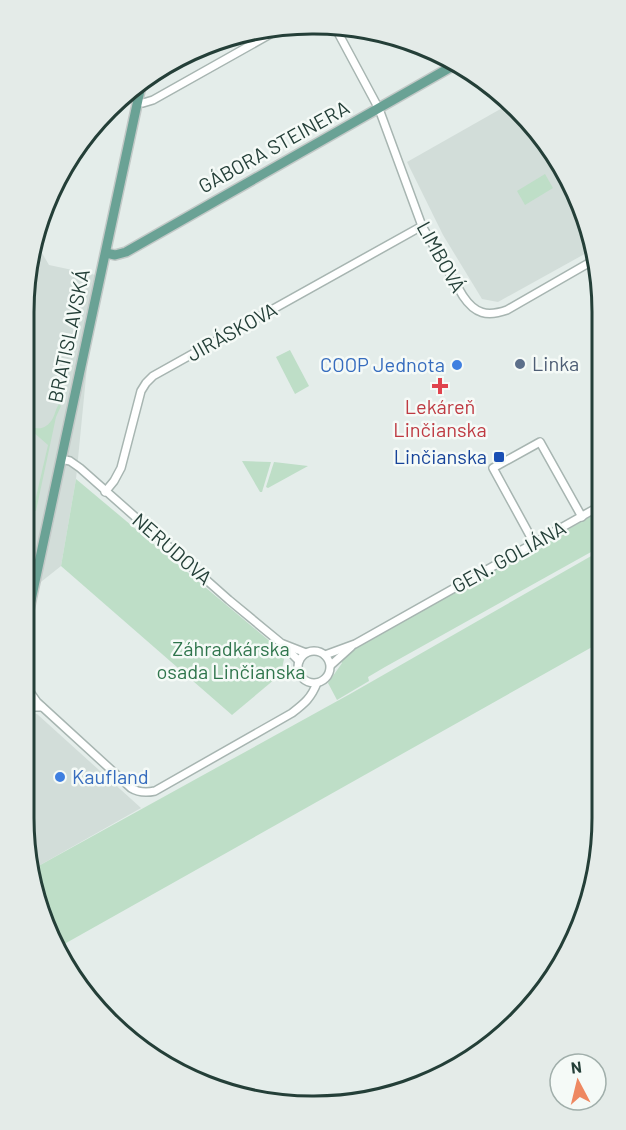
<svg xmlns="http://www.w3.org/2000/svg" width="626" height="1130" font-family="Barlow,sans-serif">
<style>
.built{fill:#d2ddd9}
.green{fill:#bedec7}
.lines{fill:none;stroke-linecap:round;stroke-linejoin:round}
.minor-casing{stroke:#a7b5b1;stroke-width:10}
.major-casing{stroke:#c2c9c7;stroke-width:12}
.minor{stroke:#fff;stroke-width:7}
.major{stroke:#6aa295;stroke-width:9}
.service-dot{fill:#5c6f8a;stroke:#f5faf7;stroke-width:2}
.shop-dot{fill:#3f7fe0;stroke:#f5faf7;stroke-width:2}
.health-dot{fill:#e0444e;stroke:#f5faf7;stroke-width:2}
.transit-dot{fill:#1a4fb4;stroke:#f5faf7;stroke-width:2}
.labels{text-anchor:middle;stroke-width:5;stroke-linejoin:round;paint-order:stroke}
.street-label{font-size:20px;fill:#243f38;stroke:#f5faf7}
.service-label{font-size:20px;fill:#4e5e75;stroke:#f5faf7;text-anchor:start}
.shop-label{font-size:20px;fill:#366cbe;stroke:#f5faf7;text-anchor:end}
.health-label{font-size:20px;fill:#be3a42;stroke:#f5faf7}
.transit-label{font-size:20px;fill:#164399;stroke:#f5faf7;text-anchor:end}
.park-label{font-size:20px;fill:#2f754c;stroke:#f5faf7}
.rim{fill:none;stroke:#243f38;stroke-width:3}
</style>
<rect width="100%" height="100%" fill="#e4edea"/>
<g class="built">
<path d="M504 107 553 152 590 251 498 302 482 299 443 235 407 162Z"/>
<path d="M39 248 49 265 96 275 76 479 61 566 27 593 24 592 25 294Z"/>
<path d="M26 712 37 714 141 808 33 869 24 817V713Z"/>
</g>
<g class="green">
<path d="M545 174 553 188 525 205 517 191Z"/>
<path d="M290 350 309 386 295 394 276 357Z"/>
<path d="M59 404 61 406 56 417 36 511 33 510 48 445 24 424V422C34 431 46 431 53 418 55 414 56 408 59 404Z"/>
<path d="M242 461 271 462 262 492H260Z"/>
<path d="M274 462 308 466 268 488 266 487Z"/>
<path d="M76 479 285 654 281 674 232 715 61 566Z"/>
<path d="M600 511V547L385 667 368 677 369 681 337 700 328 683 342 663 340 659 355 648 504 565 540 549 560 534Z"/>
<path d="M600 551 601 642 59 947 39 910 33 869 350 694Z"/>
</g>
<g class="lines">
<defs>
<g id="minor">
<path d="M335 27 379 109 422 226 463 296C475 314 487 317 507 310L594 260"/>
<path d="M138 102 143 103 153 100 274 32"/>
<path d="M61 459 70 461 80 468 229 600 281 643 299 661"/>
<path d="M105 492 114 481 121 468 141 391 146 383 153 376 422 226"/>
<path d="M534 543 493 468 540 442 582 517"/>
<path d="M283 644 306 653"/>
<circle cx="314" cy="667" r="16"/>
<path d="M325 655 355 644 600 506"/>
<path d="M331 665 351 647"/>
<path d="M30 692 37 702 131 788C139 793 146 793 155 791L292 713C305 703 311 698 317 683"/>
<path d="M24 707H42"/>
</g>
<g id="major">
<path d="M106 253 115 255 126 252 458 63"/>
<path d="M24 633 142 81"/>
<path d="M24 703C31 696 31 688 24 681"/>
</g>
</defs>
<use href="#minor" class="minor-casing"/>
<use href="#major" class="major-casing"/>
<use href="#minor" class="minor"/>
<use href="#major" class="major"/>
</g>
<circle class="service-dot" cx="520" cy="364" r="6"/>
<g class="shop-dot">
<circle cx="457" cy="365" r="6"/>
<circle cx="60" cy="777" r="6"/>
</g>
<path class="health-dot" d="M437 377h6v6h6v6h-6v6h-6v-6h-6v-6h6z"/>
<rect class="transit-dot" x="493" y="451" width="12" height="12" rx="3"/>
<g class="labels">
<g class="street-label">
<text transform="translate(274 147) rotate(-29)" y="7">GÁBORA STEINERA</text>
<text transform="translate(441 257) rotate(61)" y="7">LIMBOVÁ</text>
<text transform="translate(232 332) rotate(-29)" y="7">JIRÁSKOVA</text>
<text transform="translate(69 336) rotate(-78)" y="7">BRATISLAVSKÁ</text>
<text transform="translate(172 549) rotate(41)" y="7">NERUDOVA</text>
<text transform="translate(509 557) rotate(-29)" y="7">GEN. GOLIÁNA</text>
</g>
<g class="service-label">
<text x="532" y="371">Linka</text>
</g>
<g class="shop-label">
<text x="445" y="372">COOP Jednota</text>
<text x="72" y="784" text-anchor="start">Kaufland</text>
</g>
<g class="health-label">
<text x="440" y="414">Lekáreň<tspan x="440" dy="23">Linčianska</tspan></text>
</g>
<g class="transit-label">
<text x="487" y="464">Linčianska</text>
</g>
<g class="park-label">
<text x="231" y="656">Záhradkárska<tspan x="231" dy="23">osada Linčianska</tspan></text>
</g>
</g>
<path d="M0 0H626V1130H0ZM312 34H314A278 278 0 0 1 592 312V818A278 278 0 0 1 314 1096H312A278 278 0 0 1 34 818V312A278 278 0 0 1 312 34Z" fill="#e4ebe8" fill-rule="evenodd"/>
<path class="rim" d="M312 34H314A278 278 0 0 1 592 312V818A278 278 0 0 1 314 1096H312A278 278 0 0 1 34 818V312A278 278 0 0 1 312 34Z"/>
<g transform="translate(578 1082) rotate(353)"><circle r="28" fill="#f5faf7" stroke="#a1afab" stroke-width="1.5"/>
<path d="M0-4.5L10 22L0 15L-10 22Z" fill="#ee8861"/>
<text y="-9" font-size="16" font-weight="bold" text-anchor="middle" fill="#243f38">N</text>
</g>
</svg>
